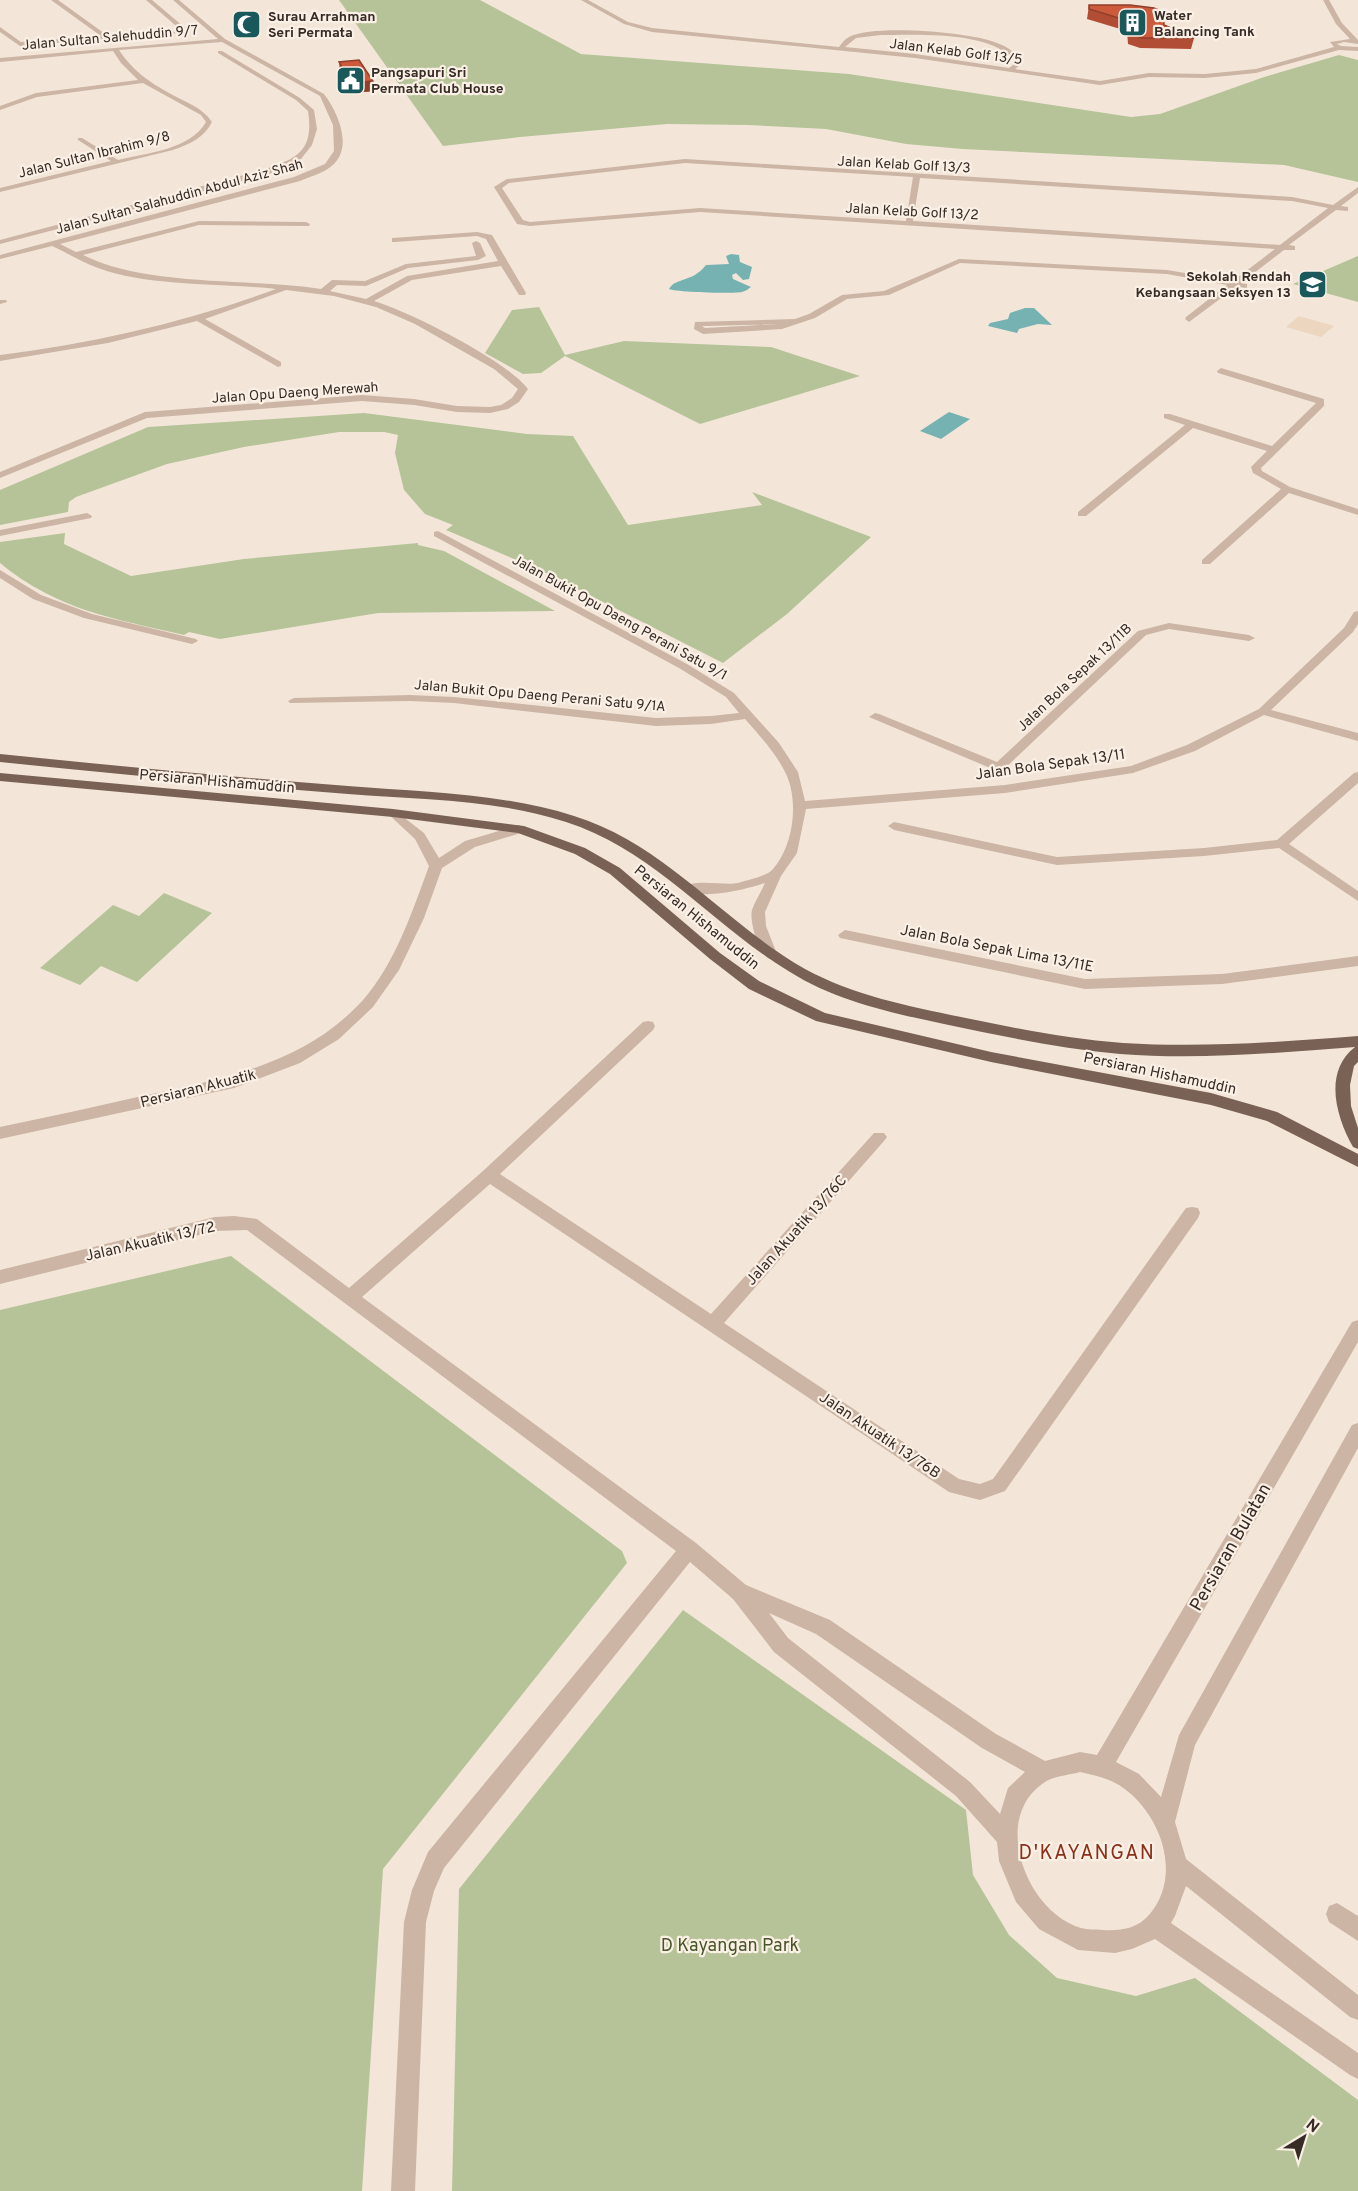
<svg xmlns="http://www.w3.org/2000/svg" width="1358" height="2191" font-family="Overpass,sans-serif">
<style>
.green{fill:#b6c398}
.plaza{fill:#ecd6bf}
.water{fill:#76b2b2}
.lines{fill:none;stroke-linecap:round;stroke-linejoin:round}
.minor{fill:#ccb5a4;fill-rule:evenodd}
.major{fill:#7a6156;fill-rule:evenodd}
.wall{fill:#b14d34}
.shaded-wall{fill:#903f2a}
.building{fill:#ce5a3c;stroke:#903f2a;stroke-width:1.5}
.labels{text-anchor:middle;stroke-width:4.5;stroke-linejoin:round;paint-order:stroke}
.far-poi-label{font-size:14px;font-weight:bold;fill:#372b26;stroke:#faf0e5;text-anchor:start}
.far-street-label{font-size:14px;fill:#372b26;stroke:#faf0e5}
.street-label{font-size:15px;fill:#372b26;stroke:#faf0e5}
.near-street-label{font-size:18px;fill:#372b26;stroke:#faf0e5}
.near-park-label{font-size:18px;fill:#475628;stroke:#faf0e5}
.near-neighbourhood-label{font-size:20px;letter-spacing:1.5px;fill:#8b311a;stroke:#faf0e5}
</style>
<rect width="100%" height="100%" fill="#f3e6d9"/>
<g class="green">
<path d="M339 0H480L581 54 849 74 1131 117 1160 114 1264 77 1339 55 1358 60V182L1284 165 963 149 906 144 826 129 748 125 667 124 520 137 443 146Z"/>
<path d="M1358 256V302L1293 284Z"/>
<path d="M539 307 565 355 624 341 771 347 860 376 700 424 565 356 541 373 523 374 485 353 512 310Z"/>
<path d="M364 413 527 434 573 436 628 525 762 505 752 492 871 537 787 614 723 663 540 570 446 530 453 525 425 514 404 490 395 453 398 435 384 432H339L244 447 167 464 76 497 69 502 68 512 0 525V490L148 427Z"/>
<path d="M65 533 64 544 131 576 244 559 418 543V545L444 551 555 611 378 613 220 639 189 632 184 635C115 619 57 610 0 563V542Z"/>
<path d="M164 893 212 913 137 982 101 966 80 985 40 968 113 905 139 916Z"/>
<path d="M231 1256 622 1551 627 1563 383 1869 362 2191H0V1310Z"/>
<path d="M683 1610 966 1810 973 1875 1009 1935 1057 1978 1136 1996 1195 1978 1358 2100V2191H452L459 1889Z"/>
</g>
<path class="plaza" d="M1299 316 1334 326 1321 337 1286 327Z"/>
<g class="water">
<path d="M731 254 739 255 740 262 752 267 749 279 743 280 736 273 732 275 733 279 751 287C748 289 746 291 742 292 734 294 675 292 669 289 676 277 692 283 706 265L729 264 726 256Z"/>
<path d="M1025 308H1034L1052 325 1038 324 1019 329 1017 333 988 326 990 323 1008 319 1010 313Z"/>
<path d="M949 412 970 419 941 439 920 431Z"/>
</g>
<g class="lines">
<g class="minor">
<path d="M51 0H58L108 36 182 31 146 0H152L190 32 20 46 0 32V27L21 42 101 36Z"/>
<path d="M173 0H179L225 39 324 94C337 111 353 145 334 164 325 173 311 176 300 181L60 244 76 252 199 221 306 222 310 224 309 226 199 225 83 255C147 287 248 278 321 289L332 280 365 281 406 264 476 256 472 243 476 241 480 243 486 256 478 260 408 268 366 286 337 285 330 291 366 299 407 276 498 261 486 239 477 236 395 242H392V238L477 232 492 235 526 293 525 295H519L501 266 412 280 374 301C410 312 506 360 528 389L519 402 508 409 490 413 457 412 414 405 362 401 147 418 0 478V472L145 412 362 395 414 399 457 406 490 407 501 405 512 398 518 389 494 369 415 324 376 307 334 296 286 290 205 319 281 362V366L278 367 197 321 108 343 0 361V355C95 343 186 322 276 289 221 283 149 287 98 268 82 262 67 253 52 246L0 259V255L294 177 325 164 334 151 333 125 320 96 222 42 119 50C132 70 149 82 169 93 185 102 202 107 212 122 204 138 190 144 173 150L0 192V188L111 161 78 140V138H82L118 160C146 153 190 150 206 122L201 115 143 83 37 97 0 110V106L36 93 138 80 121 63 113 51 0 62V58L218 39Z"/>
<path d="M581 0H588L628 22 652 28 839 47C842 43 845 39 849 37 873 24 972 32 997 43 1008 47 1017 53 1022 63L1015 69 1100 81 1149 73 1205 74 1256 69 1334 47 1330 42 1350 39 1336 24 1323 0H1329L1342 23 1358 40V44L1344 42 1337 44 1341 46 1358 47V51L1339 50 1256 73 1205 78 1149 77 1100 85 915 58 652 32 624 24ZM881 35C915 35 995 30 1016 63L1009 68 915 54 845 47 856 38Z"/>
<path d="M218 51H222L300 98 314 110 317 129 312 145 297 164 269 174 0 244V240L263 170C298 158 314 151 308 111L296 100 218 53Z"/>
<path d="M685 159 1292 197 1333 205 1358 187V193L1341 206 1348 207V211L1336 210 1289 245 1295 246V250H1284L1241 283 1247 284V288L1236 287 1189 322 1185 319 1186 317 1227 285 1167 274 960 263 889 295 847 299 815 318 782 329 703 334 694 329 695 322 795 319 809 314 842 295 884 291 959 259 1167 270 1233 281 1275 249 700 212 530 226 517 224 494 187 507 179ZM685 163 913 177 906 221 700 208 530 222 523 220 502 188 509 183ZM920 178 1292 201 1328 208 1280 245 913 221ZM780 324 705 328 702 326H706Z"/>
<path d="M0 300H6L7 302 0 304Z"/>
<path d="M1221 368 1324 399V406L1261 468 1262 471 1290 487 1358 509V515L1289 493 1210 564H1202V560L1281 489 1253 473 1251 467 1267 451 1193 428 1086 516H1078V512L1185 425 1164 418V414H1170L1272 446 1316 403 1218 373 1217 371Z"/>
<path d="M87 513 92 516 91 518 0 536V530Z"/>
<path d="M438 531 687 664 734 693 779 743 798 772 805 801 1005 785 1131 766 1187 745 1259 709 1344 628 1354 612 1358 611V624L1353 632 1271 710 1358 733V741L1264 715 1195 751 1133 773 1005 793 806 809 797 853 781 876 765 912 766 926 777 954 770 959C759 956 749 921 752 910 755 901 761 892 765 883 748 889 697 902 684 888 693 878 724 886 738 883 747 880 765 877 772 870 794 847 800 798 784 770 774 751 759 735 745 719L711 724 656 726 454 703 410 701 290 703 288 701 294 698 410 695 454 697 656 718 711 716 739 713 726 697 679 668 434 536V532Z"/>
<path d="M0 570 41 595 92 614 196 639 198 641 192 644 84 618 33 599 0 578Z"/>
<path d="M1169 623 1249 635 1255 638 1249 641 1169 629 1146 635 1003 770H995L869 717 875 713 879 714 997 762 1138 631Z"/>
<path d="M1358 772V783L1289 844 1358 891V901L1279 848 1204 856 1057 865 894 830 888 826 894 822 1057 857 1204 848 1277 840 1354 773Z"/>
<path d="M393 809 424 833 439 858 465 841 519 825 525 829 524 832 475 847 442 868 424 918 399 970 373 1007 339 1039 300 1063 234 1088 0 1139V1127C47 1117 95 1107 142 1096 223 1079 305 1064 363 1000 396 962 412 912 429 866L415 839 387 813Z"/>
<path d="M845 930 1085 979 1222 974 1358 956V966L1222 984 1085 989 840 938 838 935Z"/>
<path d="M648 1021 653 1022 655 1026 653 1030 500 1174 711 1314 874 1133H884L887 1137 884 1141 724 1323 959 1479 980 1484 993 1479 1186 1208 1192 1207 1198 1208 1200 1213 1198 1218 1005 1491 980 1500 949 1492 490 1184 362 1297 696 1543 746 1585 830 1620 996 1734 1045 1761 1080 1752 1097 1755 1352 1322 1358 1320V1342L1116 1762 1139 1774 1161 1797 1179 1735 1352 1425 1358 1423V1448L1195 1745 1175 1822 1186 1859 1358 1995V2020L1350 2017 1186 1886 1175 1916 1171 1923 1358 2053V2079L1350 2075 1155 1939 1132 1949 1115 1953 1078 1950 1039 1929 1016 1902 999 1861 997 1842 956 1796 774 1652 733 1599 690 1562 444 1868 434 1891 426 1922 415 2191H391L404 1922 412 1890 428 1852 676 1551 247 1230 215 1231 0 1284V1270L215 1217 234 1216 257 1219 349 1288 483 1171 643 1022ZM769 1613 816 1634 982 1748 1025 1772 1008 1788 1000 1814 970 1782 788 1638ZM1080 1772C1094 1775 1107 1778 1119 1785 1160 1811 1184 1875 1149 1915 1137 1929 1120 1931 1103 1930 1096 1929 1087 1930 1081 1928 1026 1912 990 1817 1045 1782 1054 1776 1070 1775 1080 1772Z"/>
<path d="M1337 1903 1358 1916V1941L1329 1922 1326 1914 1329 1906Z"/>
</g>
<g class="major">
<path d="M0 754C116 766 232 777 348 786 424 792 501 793 574 816 665 844 724 923 805 969 853 995 907 1006 961 1017 1014 1028 1068 1039 1123 1043 1201 1048 1280 1042 1358 1036V1062L1354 1066 1350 1085 1351 1106 1358 1128V1149L1353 1147C1336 1117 1323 1072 1355 1047 1277 1053 1198 1060 1120 1054 1061 1049 1002 1036 944 1024 892 1013 836 1001 790 972 713 926 654 850 566 822 496 799 421 800 348 794 232 785 116 774 0 762Z"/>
<path d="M0 773 393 809 524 826 585 848 620 868 720 953 759 981 825 1013 991 1052 1211 1093 1277 1112 1358 1154V1167L1267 1121 1211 1105 991 1062 816 1021 749 989 710 959 610 874 575 854 518 833 393 817 0 781Z"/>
</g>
</g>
<g class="wall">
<path d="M1089 5 1164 25 1194 38 1191 49 1140 48 1128 44 1127 31 1087 19Z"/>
<path d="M339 62 374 91 353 93 340 73Z"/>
</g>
<path class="shaded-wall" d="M373 81 374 91 353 93 351 83Z"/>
<g class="building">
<path d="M1089 5H1130L1154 8 1163 12 1164 25 1194 38H1142L1130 33 1129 21 1089 9Z"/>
<path d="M359 60 373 81 351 83 339 62Z"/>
</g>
<defs>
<symbol id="building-square" viewBox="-11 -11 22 22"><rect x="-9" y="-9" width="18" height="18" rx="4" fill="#19595b" stroke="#faf0e5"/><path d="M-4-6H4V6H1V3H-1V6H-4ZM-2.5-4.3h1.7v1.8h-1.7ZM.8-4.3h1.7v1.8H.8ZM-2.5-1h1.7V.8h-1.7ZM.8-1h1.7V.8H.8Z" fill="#fff"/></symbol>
<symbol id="mosque-square" viewBox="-11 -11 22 22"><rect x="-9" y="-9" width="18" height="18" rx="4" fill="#19595b" stroke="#faf0e5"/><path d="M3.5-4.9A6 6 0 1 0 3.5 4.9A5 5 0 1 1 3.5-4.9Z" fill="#fff"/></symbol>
<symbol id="civic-square" viewBox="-11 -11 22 22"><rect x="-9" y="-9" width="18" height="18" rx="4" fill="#19595b" stroke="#faf0e5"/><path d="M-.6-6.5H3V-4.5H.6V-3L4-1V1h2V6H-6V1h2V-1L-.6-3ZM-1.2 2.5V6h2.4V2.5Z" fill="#fff"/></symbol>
<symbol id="school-square" viewBox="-11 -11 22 22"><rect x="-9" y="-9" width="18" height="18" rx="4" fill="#19595b" stroke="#faf0e5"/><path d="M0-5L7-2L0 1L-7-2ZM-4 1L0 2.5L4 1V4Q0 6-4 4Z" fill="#fff"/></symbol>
</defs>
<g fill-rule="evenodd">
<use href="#building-square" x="1116" y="6" width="33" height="33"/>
<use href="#mosque-square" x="230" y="8" width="33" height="33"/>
<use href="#civic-square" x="334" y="64" width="33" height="33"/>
<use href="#school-square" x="1296" y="268" width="33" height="33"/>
</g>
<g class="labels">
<g class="far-poi-label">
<text x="1154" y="20">Water<tspan x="1154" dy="16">Balancing Tank</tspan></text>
<text x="268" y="21">Surau Arrahman<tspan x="268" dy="16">Seri Permata</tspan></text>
<text x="371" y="77">Pangsapuri Sri<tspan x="371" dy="16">Permata Club House</tspan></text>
<text x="1291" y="281" text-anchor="end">Sekolah Rendah<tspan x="1291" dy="16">Kebangsaan Seksyen 13</tspan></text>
</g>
<g class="far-street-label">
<text transform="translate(110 37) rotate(-5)" y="5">Jalan Sultan Salehuddin 9/7</text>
<text transform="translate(956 51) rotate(7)" y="5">Jalan Kelab Golf 13/5</text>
<text transform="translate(94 154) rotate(-14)" y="5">Jalan Sultan Ibrahim 9/8</text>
<text transform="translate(904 164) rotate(3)" y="5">Jalan Kelab Golf 13/3</text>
<text transform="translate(179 196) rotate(-15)" y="5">Jalan Sultan Salahuddin Abdul Aziz Shah</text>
<text transform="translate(912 211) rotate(3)" y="5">Jalan Kelab Golf 13/2</text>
<text transform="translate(295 392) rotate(-4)" y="5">Jalan Opu Daeng Merewah</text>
<text transform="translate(620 617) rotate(29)" y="5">Jalan Bukit Opu Daeng Perani Satu 9/1</text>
<text transform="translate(1074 677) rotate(-43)" y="5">Jalan Bola Sepak 13/11B</text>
<text transform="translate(540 695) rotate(5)" y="5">Jalan Bukit Opu Daeng Perani Satu 9/1A</text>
</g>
<g class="street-label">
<text transform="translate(1050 764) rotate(-8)" y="5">Jalan Bola Sepak 13/11</text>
<text transform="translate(217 781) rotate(5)" y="5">Persiaran Hishamuddin</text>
<text transform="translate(697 917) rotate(39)" y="5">Persiaran Hishamuddin</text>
<text transform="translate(997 948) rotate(11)" y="5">Jalan Bola Sepak Lima 13/11E</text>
<text transform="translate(1160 1073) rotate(12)" y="5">Persiaran Hishamuddin</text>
<text transform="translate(198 1088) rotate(-14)" y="5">Persiaran Akuatik</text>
<text transform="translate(796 1230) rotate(-48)" y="5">Jalan Akuatik 13/76C</text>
<text transform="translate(150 1241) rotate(-13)" y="5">Jalan Akuatik 13/72</text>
<text transform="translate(880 1435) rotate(34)" y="5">Jalan Akuatik 13/76B</text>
</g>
<g class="near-street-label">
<text transform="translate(1230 1547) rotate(-60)" y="6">Persiaran Bulatan</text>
</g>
<g class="near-park-label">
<text x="730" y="1951">D Kayangan Park</text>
</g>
<g class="near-neighbourhood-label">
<text x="1087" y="1859">D'KAYANGAN</text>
</g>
</g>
<g transform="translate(1304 2137) rotate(38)" stroke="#faf0e5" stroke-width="4.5" paint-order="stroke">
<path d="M0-4.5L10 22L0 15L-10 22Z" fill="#372b26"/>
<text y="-9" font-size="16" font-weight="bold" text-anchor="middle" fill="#372b26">N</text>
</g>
</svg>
